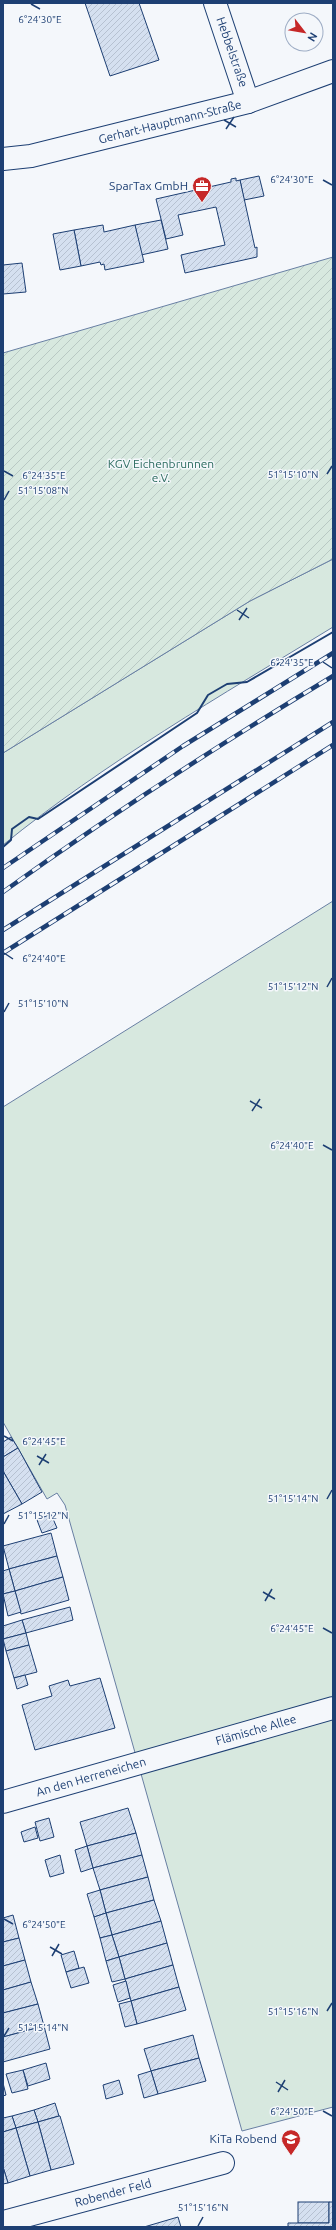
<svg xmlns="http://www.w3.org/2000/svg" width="336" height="2230" font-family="Ubuntu,sans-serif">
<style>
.green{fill:#d7e8df;stroke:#687fa3}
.garden{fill:url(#garden-furrows);stroke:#687fa3}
.building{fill:url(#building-hatch);stroke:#1d3f73}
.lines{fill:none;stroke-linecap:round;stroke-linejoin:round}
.minor-casing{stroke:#1d3f73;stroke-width:24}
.tertiary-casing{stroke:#1d3f73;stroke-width:24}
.minor{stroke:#f4f7fb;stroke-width:22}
.tertiary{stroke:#f4f7fb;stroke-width:22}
.rail-casing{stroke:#1d3f73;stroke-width:4.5}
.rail{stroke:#f4f7fb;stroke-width:3;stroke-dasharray:9;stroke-linecap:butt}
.wall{stroke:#1d3f73;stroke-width:2}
.ticks{fill:none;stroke:#1d3f73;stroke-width:1.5}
.labels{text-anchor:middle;stroke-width:3;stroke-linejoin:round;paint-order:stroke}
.street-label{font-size:12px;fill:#1d3f73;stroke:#f4f7fb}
.poi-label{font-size:12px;fill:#1d3f73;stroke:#f4f7fb;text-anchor:end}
.park-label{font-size:12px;fill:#2c6c60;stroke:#f4f7fb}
.ticks-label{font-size:10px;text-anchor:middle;fill:#1d3f73;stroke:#f4f7fb;stroke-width:3;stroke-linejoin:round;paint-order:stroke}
</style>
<defs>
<pattern id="garden-furrows" width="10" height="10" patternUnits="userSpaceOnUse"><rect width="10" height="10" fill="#d7e8df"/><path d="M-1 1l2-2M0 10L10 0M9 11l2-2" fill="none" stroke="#b8c8c3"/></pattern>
<pattern id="building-hatch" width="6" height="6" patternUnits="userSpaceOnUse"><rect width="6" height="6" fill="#d5e0f0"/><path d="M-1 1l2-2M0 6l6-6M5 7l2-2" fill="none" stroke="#b6c1d1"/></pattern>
</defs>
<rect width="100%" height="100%" fill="#f4f7fb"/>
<g class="green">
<path d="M333 559V627C222 695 104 763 3 845V753L250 601Z"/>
<path d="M333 901V2107L242 2131 65 1505 57 1493 47 1499 3 1422V1107Z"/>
</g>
<path class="garden" d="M333 257V559L250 601 3 753V353Z"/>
<g class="building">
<path d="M85 3H139L159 60 110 76Z"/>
<path d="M259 176 264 196 244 200 240 180Z"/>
<path d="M236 178V181L240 180 255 248 257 247V257L185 273 181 255 225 245 216 207 178 215 183 235 166 239 156 199 231 182V179Z"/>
<path d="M161 220 168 249 141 255 135 225Z"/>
<path d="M103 225 104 232 135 225 144 262 105 270 104 264 101 265 100 262 81 266 74 230Z"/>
<path d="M74 230 81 266 60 270 53 234Z"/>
<path d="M22 263 26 292 3 294V265Z"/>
<path d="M11 1437 18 1448 3 1457V1442Z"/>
<path d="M18 1448 42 1492 22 1504 3 1471V1457Z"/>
<path d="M3 1471 22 1504 3 1514Z"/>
<path d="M51 1514 57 1528 42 1533 37 1520Z"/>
<path d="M51 1533 57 1556 9 1569 3 1546Z"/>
<path d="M57 1556 63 1577 15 1591 9 1569Z"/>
<path d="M9 1569 15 1591 3 1594V1571Z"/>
<path d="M63 1577 69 1600 21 1614 15 1591Z"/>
<path d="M15 1591 21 1612 8 1616 3 1594Z"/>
<path d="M70 1607 73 1620 26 1633 22 1620Z"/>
<path d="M22 1620 26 1633 3 1639V1626Z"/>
<path d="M26 1633 29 1645 6 1651 3 1639Z"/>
<path d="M29 1645 37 1672 14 1678 6 1651Z"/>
<path d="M25 1675 28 1685 17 1689 14 1678Z"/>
<path d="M100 1678 115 1728 35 1750 22 1705 52 1696 49 1686 68 1680 70 1686Z"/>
<path d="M128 1808 136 1833 87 1846 80 1822Z"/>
<path d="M49 1818 54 1837 40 1841 35 1822Z"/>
<path d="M35 1827 38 1838 24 1842 21 1832Z"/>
<path d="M136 1833 142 1855 93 1868 87 1846Z"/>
<path d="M87 1846 93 1868 81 1872 75 1850Z"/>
<path d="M60 1855 64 1873 50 1877 45 1860Z"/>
<path d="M142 1855 148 1877 100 1890 93 1868Z"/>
<path d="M148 1877 154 1900 106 1913 100 1890Z"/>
<path d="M100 1890 106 1913 94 1917 87 1894Z"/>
<path d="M154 1900 161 1921 112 1935 106 1913Z"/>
<path d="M106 1913 112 1935 100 1938 94 1917Z"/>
<path d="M13 1915 19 1938 3 1942V1918Z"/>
<path d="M161 1921 167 1943 119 1957 112 1935Z"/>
<path d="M112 1935 119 1957 106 1961 100 1938Z"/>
<path d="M19 1938 25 1960 3 1966V1942Z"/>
<path d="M167 1943 173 1965 125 1979 119 1957Z"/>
<path d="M74 1951 79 1968 66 1972 61 1955Z"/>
<path d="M119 1957 125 1979 112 1982 106 1961Z"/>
<path d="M25 1960 31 1982 3 1990V1966Z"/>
<path d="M173 1965 179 1987 131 2001 125 1979Z"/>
<path d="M84 1967 89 1983 71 1988 66 1972Z"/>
<path d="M126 1981 130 1998 118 2002 113 1985Z"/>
<path d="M31 1982 38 2004 3 2013V1990Z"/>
<path d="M179 1987 186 2010 137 2024 131 2001Z"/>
<path d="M131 2001 137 2024 125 2027 119 2004Z"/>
<path d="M38 2004 44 2026 3 2037V2013Z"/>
<path d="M44 2026 50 2049 3 2062V2037Z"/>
<path d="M193 2035 199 2058 151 2071 144 2049Z"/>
<path d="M199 2058 206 2081 158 2094 151 2071Z"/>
<path d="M46 2063 50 2079 28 2086 23 2070Z"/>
<path d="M23 2070 28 2089 12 2093 6 2074Z"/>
<path d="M151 2071 158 2094 144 2098 138 2075Z"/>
<path d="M119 2080 123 2094 106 2099 103 2085Z"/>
<path d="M3 2083 6 2095 3 2096Z"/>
<path d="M55 2103 59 2116 38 2122 34 2110Z"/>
<path d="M34 2110 38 2122 16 2128 12 2116Z"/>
<path d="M12 2116 16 2128 3 2132V2118Z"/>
<path d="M59 2116H60L74 2164 51 2170 38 2122Z"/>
<path d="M38 2122 51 2170 30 2176 16 2128Z"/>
<path d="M16 2128 30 2176 8 2183 3 2167V2132Z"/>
<path d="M3 2167 8 2183 3 2184Z"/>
<rect x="298" y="2202" width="31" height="21"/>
<path d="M329 2202H333V2227H288V2223H329Z"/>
<path d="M178 2217 181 2227H144Z"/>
</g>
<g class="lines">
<defs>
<g id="minor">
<path d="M215 3 248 102"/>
<path d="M3 1802 333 1708"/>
<path d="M3 2222 223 2163"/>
</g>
<path id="tertiary" d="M3 159 31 156 248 102 333 71"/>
</defs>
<use href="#minor" class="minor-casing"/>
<use href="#tertiary" class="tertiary-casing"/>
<use href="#minor" class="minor"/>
<use href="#tertiary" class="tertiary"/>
<defs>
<g id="rail">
<path d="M3 868 183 746 333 653"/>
<path d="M3 892C110 815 220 744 333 676"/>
<path d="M3 930 333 722"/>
<path d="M3 953 333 745"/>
</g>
</defs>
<use href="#rail" class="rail-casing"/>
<use href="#rail" class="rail"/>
<path class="wall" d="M3 847 11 840 12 829 29 817 38 819 197 713 208 695 227 684 247 682 333 632"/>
</g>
<path class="ticks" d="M31 4 40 9M224 120 236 127M226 129 234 117M323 180 332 185M4 471 13 476M327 474 332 466M4 500 9 491M237 610 249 618M239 620 247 608M323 662 332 668M4 953 13 959M327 987 332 978M4 1012 9 1003M250 1101 262 1108M252 1111 260 1099M323 1145 332 1150M4 1436 13 1441M37 1456 49 1463M39 1465 46 1454M327 1499 332 1490M4 1524 9 1515M263 1592 275 1599M265 1601 272 1589M323 1628 332 1633M4 1919 13 1924M50 1947 62 1954M52 1956 59 1944M327 2011 332 2003M4 2036 9 2028M276 2082 288 2090M278 2092 285 2080M323 2111 332 2116M198 2226 203 2217"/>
<defs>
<symbol id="office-pin" viewBox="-11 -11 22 30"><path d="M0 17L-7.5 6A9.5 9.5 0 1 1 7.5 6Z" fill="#c62828" stroke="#f4f7fb"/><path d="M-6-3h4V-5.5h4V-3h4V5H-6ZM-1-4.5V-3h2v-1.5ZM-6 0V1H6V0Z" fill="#fff"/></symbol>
<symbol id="school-pin" viewBox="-11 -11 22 30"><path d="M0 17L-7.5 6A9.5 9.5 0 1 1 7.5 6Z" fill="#c62828" stroke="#f4f7fb"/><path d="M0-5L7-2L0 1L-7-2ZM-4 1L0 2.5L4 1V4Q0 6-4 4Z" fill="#fff"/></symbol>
</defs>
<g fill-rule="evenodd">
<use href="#office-pin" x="191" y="175" width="22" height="30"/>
<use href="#school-pin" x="280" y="2128" width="22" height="30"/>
</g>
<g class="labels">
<g class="street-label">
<text transform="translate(232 52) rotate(71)" y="4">Hebbelstraße</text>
<text transform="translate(170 122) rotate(-14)" y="4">Gerhart-Hauptmann-Straße</text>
<text transform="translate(256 1730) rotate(-16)" y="4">Flämische Allee</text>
<text transform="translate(91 1777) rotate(-16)" y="4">An den Herreneichen</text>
<text transform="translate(113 2193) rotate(-15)" y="4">Robender Feld</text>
</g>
<g class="poi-label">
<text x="188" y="190">SparTax GmbH</text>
<text x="277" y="2143">KiTa Robend</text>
</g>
<g class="park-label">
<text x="161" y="468">KGV Eichenbrunnen<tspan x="161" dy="14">e.V.</tspan></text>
</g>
</g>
<g class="ticks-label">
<text x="40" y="23">6°24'30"E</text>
<text x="292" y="183">6°24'30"E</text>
<text x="293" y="478">51°15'10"N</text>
<text x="44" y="479">6°24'35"E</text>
<text x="43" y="494">51°15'08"N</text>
<text x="292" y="666">6°24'35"E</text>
<text x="44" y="962">6°24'40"E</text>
<text x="293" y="990">51°15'12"N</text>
<text x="43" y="1007">51°15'10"N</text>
<text x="292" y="1149">6°24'40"E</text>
<text x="44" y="1445">6°24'45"E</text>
<text x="293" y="1502">51°15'14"N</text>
<text x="43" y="1519">51°15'12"N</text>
<text x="292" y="1632">6°24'45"E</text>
<text x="44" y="1928">6°24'50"E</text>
<text x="293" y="2015">51°15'16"N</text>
<text x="43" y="2031">51°15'14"N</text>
<text x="292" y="2115">6°24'50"E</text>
<text x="203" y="2211">51°15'16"N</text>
</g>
<rect width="336" height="2230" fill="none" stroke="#1d3f73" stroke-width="8"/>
<g transform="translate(304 32) rotate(121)"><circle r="19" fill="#f4f7fb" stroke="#9eadc5"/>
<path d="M0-3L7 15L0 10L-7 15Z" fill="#c62828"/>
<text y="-6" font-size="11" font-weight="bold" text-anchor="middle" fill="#1d3f73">N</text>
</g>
</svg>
